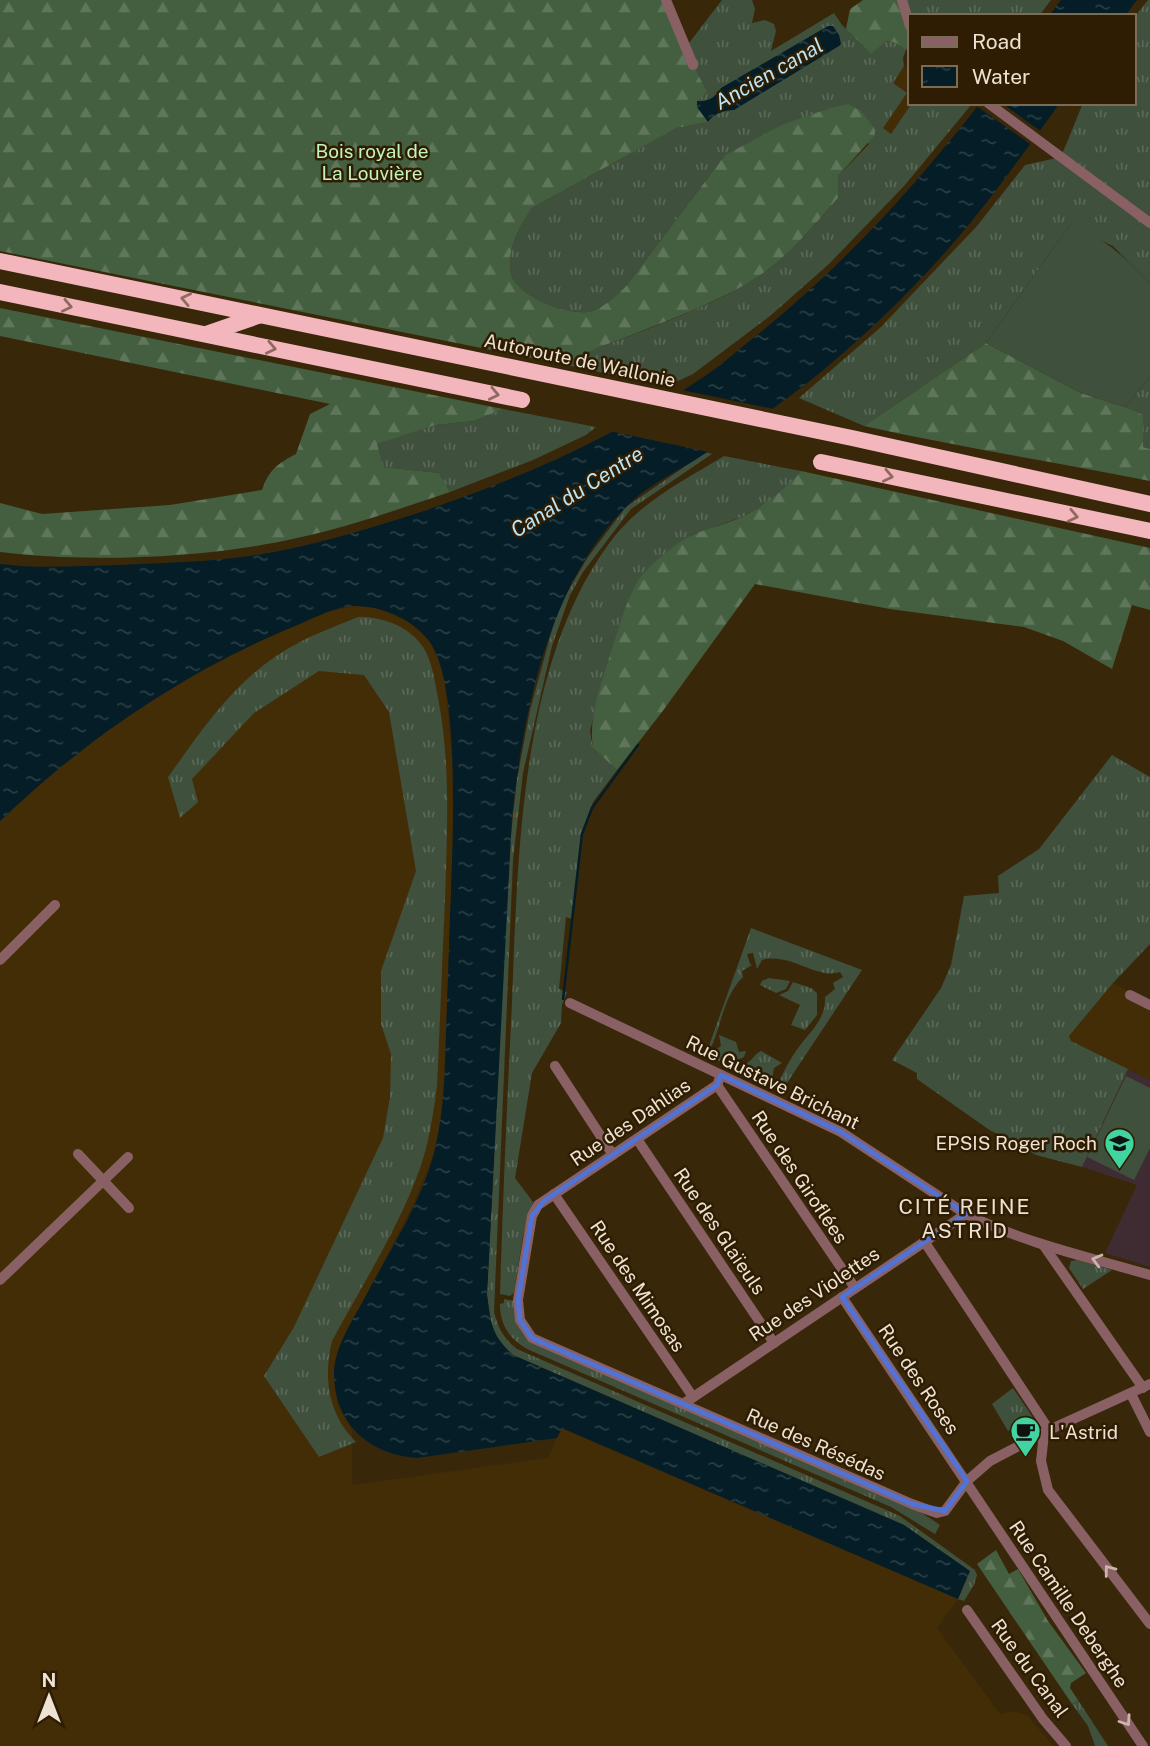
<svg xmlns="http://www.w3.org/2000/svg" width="1150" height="1746" font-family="'Public Sans',sans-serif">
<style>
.built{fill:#432d07}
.education{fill:#3f2c32}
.grass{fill:url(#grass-tufts)}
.forest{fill:url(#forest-firs)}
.garden{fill:#3f503d}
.water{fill:url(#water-ripples)}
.pier{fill:#39270a}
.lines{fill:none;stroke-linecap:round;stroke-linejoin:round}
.stream{stroke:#041d26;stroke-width:2.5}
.minor{stroke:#896064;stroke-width:10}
.highway{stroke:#f3b6bd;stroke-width:16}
.oneway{stroke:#906a60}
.oneway2{stroke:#cbb4ac}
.marked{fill:none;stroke:#5173d6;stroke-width:5;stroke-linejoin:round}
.labels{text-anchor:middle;stroke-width:5;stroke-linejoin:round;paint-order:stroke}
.park-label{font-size:19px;fill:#c3f4bd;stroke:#2e1d02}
.street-label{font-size:19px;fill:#eee2d2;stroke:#2e1d02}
.poi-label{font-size:19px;fill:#eee2d2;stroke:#2e1d02;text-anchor:end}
.water-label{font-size:21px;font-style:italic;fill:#b8e5f8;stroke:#2e1d02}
.neighbourhood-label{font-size:21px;letter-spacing:2px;fill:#eee2d2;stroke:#2e1d02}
</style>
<defs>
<pattern id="grass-tufts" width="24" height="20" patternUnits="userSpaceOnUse" patternTransform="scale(1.75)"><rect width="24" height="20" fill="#3f503d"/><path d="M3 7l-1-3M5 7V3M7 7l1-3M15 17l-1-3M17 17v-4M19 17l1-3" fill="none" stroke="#5b6958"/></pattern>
<pattern id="forest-firs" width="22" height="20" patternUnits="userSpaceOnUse" patternTransform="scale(1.75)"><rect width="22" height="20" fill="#445f40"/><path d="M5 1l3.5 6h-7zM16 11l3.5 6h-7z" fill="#5f765b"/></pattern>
<pattern id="water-ripples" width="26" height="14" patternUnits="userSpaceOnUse" patternTransform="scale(1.75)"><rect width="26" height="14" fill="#041d26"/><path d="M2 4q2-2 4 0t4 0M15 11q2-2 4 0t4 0" fill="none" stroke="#293e45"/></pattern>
</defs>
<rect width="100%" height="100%" fill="#39270a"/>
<g class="built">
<path d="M904 66 910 70V103H912L891 134 882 128 907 93 892 83Z"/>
<path d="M354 606 375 608 408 621 429 641 437 656 444 671 452 757 453 842 443 1110 434 1153 413 1205 342 1342 334 1370 337 1403 352 1430V1485L548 1458 561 1428 958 1599 937 1628 1000 1714 1014 1711 1028 1716 1053 1746H0V821L31 792 86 746 137 709 183 680 248 646 328 612Z"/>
<path d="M1113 983 1133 993 1150 1010V1080L1071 1041 1069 1036Z"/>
</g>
<path class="education" d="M1128 1069 1150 1080V1267L1105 1253 1137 1185 1082 1167Z"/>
<g class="grass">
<path d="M722 0H752L755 9 752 23 765 20 774 24 776 31 771 51 834 13 842 25 870 53 886 41 896 43 906 50 903 58 904 66 893 83 907 93 883 128 891 134 912 103H970L971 105 905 185 829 264 770 316 693 374 667 386 561 364C624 335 694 316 753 280 787 259 812 227 838 198V176L869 144 827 109 782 126 725 155 627 285C617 295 603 309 588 312 567 315 515 296 511 273 506 249 520 226 532 208L677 128 707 122 697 107 687 53 689 43Z"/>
<path d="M902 0H1051L1039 16H910Z"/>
<path d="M1148 0H1150V284L1113 246 1069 226 986 343 864 426 799 398 881 327 977 226 1025 165 1061 157 1083 103H1134V18Z"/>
<path d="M1150 377V449L1143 447V416L1125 407Z"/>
<path d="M503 409 596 427 586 435 533 460 450 492 439 473 383 467 376 444 436 425 474 421Z"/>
<path d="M706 452 712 454 631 509 583 572 570 595 552 646 523 773 513 860 494 1312C498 1328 504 1339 517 1349L900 1516 975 1570 977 1575 974 1585 964 1601 958 1599 969 1571 904 1525 513 1355C491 1335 491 1323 487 1295L509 853 517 779 530 710 558 608 588 557 626 507Z"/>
<path d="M724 456 801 471 783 491 769 502 742 517 691 535 637 583 622 620 601 685 590 731 593 748 617 770 593 802 584 827 572 919 566 917 559 989 567 992 562 1005 561 1023 532 1073 515 1178 533 1202 523 1236 514 1293 510 1296 500 1294C503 1197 507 1101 512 1004 518 858 519 667 608 545 637 504 681 482 724 456Z"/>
<path d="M358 617C383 616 414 628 426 652 433 667 435 682 438 698 451 764 447 833 445 900 442 962 440 1024 437 1086 433 1115 429 1144 419 1171 398 1229 361 1287 332 1341 323 1379 328 1414 356 1442L319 1457 264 1376 294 1327 383 1138 390 1097 391 1054 381 1024V971L416 871 389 712 364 675 319 671 254 713 192 779 198 802 180 818 168 777C206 724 239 674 298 643 317 633 339 625 358 617Z"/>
<path d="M1112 755 1150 777V944L1113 983 1069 1036 1071 1041 1128 1069 1082 1167 1036 1155 988 1129 917 1079V1073L892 1060 941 988 951 965 964 896 999 893 998 876 1039 849Z"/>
<path d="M751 928 862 970 781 1092 777 1087C782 1075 788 1062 796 1051 808 1033 826 1021 825 997L835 989 833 983 843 977 840 972C816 980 791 952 762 960L757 969 753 953 747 954 750 964 752 965 742 971 743 977C720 999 721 1037 705 1057Z"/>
<path d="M769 978 790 981 786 989 776 993 760 985 762 981Z"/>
<path d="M793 982 811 988 817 993V1015L805 1030 791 1025 800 1005 779 995 788 991Z"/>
<path d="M719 1035 736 1042 739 1052 746 1051 744 1057 735 1061 729 1068 718 1060 715 1050 721 1046Z"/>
<path d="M761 1051 782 1063 774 1068 772 1080 767 1086 734 1070C739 1067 742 1066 747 1063 753 1060 754 1054 761 1051Z"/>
<path d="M1077 1260 1112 1270 1083 1289 1069 1268 1071 1261Z"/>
<path d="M504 1299 514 1301C513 1321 520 1333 537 1345L916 1509 940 1525 935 1534 891 1507 527 1349C509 1338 500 1325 500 1304L504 1303Z"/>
<path d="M1013 1388 1036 1422 1028 1430 1015 1435 1012 1429 1008 1431 992 1404Z"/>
<path d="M1078 1700 1108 1746H1095L1088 1726 1072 1704Z"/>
</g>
<g class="forest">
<path d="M0 0H666L687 53 707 92 697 101V107L708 122 677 128 532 208C520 226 506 249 511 273 515 296 567 315 588 312 603 309 617 295 627 285L725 155 782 125 827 109 848 104 861 111 874 128 875 135 838 176V198C812 227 787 259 753 280 695 315 624 335 561 364L0 251Z"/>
<path d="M863 0H902L910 25V44L906 50 896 43 886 41 871 54 846 29 850 9Z"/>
<path d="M0 308 503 409 474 421 436 425 377 444 383 467 439 473 450 492C399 509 349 527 297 538 209 558 89 563 0 552V503L42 514 170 505 262 490C269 470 277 464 296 454L310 414 330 404 0 336Z"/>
<path d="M986 343 1081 393 1125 407 1143 415V447L1150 449V481C1055 462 959 447 864 426Z"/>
<path d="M801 471 1150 548V610L1132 605 1112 669 1063 641 1024 627 890 609 755 584 662 712 617 770 593 748C588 717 601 685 610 655 618 632 624 606 636 584 644 569 676 543 692 535 708 528 726 524 742 517 766 505 783 491 801 471Z"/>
<path d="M996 1550 1009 1574 1018 1569 1048 1621 1086 1673 1071 1683 1070 1688 1078 1700 1072 1704 977 1564Z"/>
</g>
<g class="garden">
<path d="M1069 226C1108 239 1122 255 1150 284V377L1125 407 1081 393 986 343Z"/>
<path d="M1126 1076 1150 1088V1148L1134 1180 1087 1157Z"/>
</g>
<g class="water">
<path d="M1061 0H1137L1125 16H1049Z"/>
<path d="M828 26H833L839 35 841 44 839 46 734 110C724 110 713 114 708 122L697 107V101C708 102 715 98 721 88Z"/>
<path d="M980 103H1060C1031 143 1002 184 971 222 926 277 875 327 821 372 781 405 738 432 695 460 672 474 644 488 625 508 548 587 524 711 512 817L487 1295C491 1323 491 1335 513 1355L904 1525 970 1571 958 1599 562 1428 557 1438 417 1458C368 1455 333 1422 334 1372 335 1347 351 1323 363 1301 388 1253 422 1203 435 1149 444 1110 445 1071 446 1031 448 984 449 937 451 891 453 835 460 685 430 642 414 620 383 606 356 606 334 606 311 620 290 628 181 674 86 739 0 821V564C40 569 79 566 119 565 162 563 207 562 250 556 306 548 361 531 415 514 517 480 612 439 702 378 718 368 732 355 747 343 835 274 911 192 980 103Z"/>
</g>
<g class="pier">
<path d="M976 103H1002L1043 133 1033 146 975 105Z"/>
<path d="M677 389 779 410 713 453 609 431Z"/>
</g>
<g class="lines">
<path class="stream" d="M563 999 582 834 592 808 638 745"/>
<g class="minor">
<path d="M666 0 693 65"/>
<path d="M902 0 910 26"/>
<path d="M988 103 1150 223"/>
<path d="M0 960 55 905"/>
<path d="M1130 995 1150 1005"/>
<path d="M570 1003 841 1132 966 1214C1024 1243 1088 1257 1150 1275"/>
<path d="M555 1066 613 1155"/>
<path d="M721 1075 717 1085 538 1205 532 1216 518 1300 520 1320 532 1338 912 1504 937 1513 945 1511 967 1481 990 1461 1049 1430 1150 1384"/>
<path d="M717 1085 855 1288"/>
<path d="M637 1139 774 1343"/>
<path d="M78 1154 129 1208"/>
<path d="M554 1194 693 1397"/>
<path d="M924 1241 1049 1430"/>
<path d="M1044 1246 1143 1388"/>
<path d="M0 1280 128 1157"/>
<path d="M842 1297 1143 1746"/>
<path d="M1131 1394 1150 1432"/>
<path d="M683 1404 966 1214"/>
<path d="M1044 1434 1041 1461 1048 1490 1150 1624"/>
<path d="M967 1610 1043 1719 1066 1746"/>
</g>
<g class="highway">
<path d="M0 261 852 438 1150 504"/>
<path d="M0 292 522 400"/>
<path d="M206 334 258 316"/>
<path d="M821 462 1150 531"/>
</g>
</g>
<defs><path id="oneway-chevron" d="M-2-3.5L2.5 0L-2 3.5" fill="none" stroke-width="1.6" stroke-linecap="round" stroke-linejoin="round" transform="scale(1.75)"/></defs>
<g class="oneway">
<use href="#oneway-chevron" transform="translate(186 299) rotate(-168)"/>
<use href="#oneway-chevron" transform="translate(67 306) rotate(12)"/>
<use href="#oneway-chevron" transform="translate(271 348) rotate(12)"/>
<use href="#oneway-chevron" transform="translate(494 394) rotate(12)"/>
<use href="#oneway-chevron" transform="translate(888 476) rotate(12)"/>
<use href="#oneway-chevron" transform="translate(1073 516) rotate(12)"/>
</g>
<g class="oneway2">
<use href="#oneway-chevron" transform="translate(1097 1260) rotate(-165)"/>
<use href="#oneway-chevron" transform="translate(1109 1570) rotate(-127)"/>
<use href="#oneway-chevron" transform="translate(1126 1721) rotate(56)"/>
</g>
<path class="marked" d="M721 1075 841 1132 966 1214 842 1297 967 1481 945 1511 912 1504 532 1338 520 1320 518 1300 532 1216 544 1201 717 1085Z"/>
<defs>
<symbol id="school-pin" viewBox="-11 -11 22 30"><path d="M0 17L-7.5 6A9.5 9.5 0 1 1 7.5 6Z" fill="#42d4a0" stroke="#2e1d02"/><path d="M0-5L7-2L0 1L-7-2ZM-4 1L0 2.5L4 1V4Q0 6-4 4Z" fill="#111"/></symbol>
<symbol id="cafe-pin" viewBox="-11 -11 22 30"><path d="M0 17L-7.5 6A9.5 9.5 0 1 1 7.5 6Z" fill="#42d4a0" stroke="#2e1d02"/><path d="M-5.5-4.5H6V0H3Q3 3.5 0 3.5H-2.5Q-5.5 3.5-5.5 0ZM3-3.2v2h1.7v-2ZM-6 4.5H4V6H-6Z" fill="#111"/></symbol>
</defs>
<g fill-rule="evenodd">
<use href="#school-pin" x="1102" y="1126" width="35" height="47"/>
<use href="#cafe-pin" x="1008" y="1414" width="35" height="47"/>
</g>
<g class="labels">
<g class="park-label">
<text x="372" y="158">Bois royal de<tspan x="372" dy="22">La Louvière</tspan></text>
</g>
<g class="street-label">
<text transform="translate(580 360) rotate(12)" y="7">Autoroute de Wallonie</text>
<text transform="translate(773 1082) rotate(26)" y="7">Rue Gustave Brichant</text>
<text transform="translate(630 1122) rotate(-34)" y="7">Rue des Dahlias</text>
<text transform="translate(800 1177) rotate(56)" y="7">Rue des Giroflées</text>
<text transform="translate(720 1231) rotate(56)" y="7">Rue des Glaïeuls</text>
<text transform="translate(638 1286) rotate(56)" y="7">Rue des Mimosas</text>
<text transform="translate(814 1294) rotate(-34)" y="7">Rue des Violettes</text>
<text transform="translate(919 1379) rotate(56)" y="7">Rue des Roses</text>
<text transform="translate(816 1444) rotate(24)" y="7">Rue des Résédas</text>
<text transform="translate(1069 1604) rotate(56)" y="7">Rue Camille Deberghe</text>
<text transform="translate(1030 1668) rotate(54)" y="7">Rue du Canal</text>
</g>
<g class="poi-label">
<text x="1097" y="1150">EPSIS Roger Roch</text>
<text x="1049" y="1439" text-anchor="start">L'Astrid</text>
</g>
<g class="water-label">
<text transform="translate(769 74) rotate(-30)" y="7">Ancien canal</text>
<text transform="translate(577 492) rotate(-32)" y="7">Canal du Centre</text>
</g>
<g class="neighbourhood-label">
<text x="965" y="1214">CITÉ REINE<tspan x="965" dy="24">ASTRID</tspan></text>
</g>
</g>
<rect x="908" y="14" width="228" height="91" fill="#2e1d02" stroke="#7b6c55" stroke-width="2"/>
<rect x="922" y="37" width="35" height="10" fill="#896064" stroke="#7b6c55" stroke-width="2"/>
<text x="972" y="49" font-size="21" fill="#eee2d2">Road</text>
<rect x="922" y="66" width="35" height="21" fill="url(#water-ripples)" stroke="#7b6c55" stroke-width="2"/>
<text x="972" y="84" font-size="21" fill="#eee2d2">Water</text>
<g transform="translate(49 1697)" stroke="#2e1d02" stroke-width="5" paint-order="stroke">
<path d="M0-5L12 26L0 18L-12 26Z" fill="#eee2d2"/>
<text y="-10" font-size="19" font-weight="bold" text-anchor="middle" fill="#eee2d2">N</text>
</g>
</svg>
